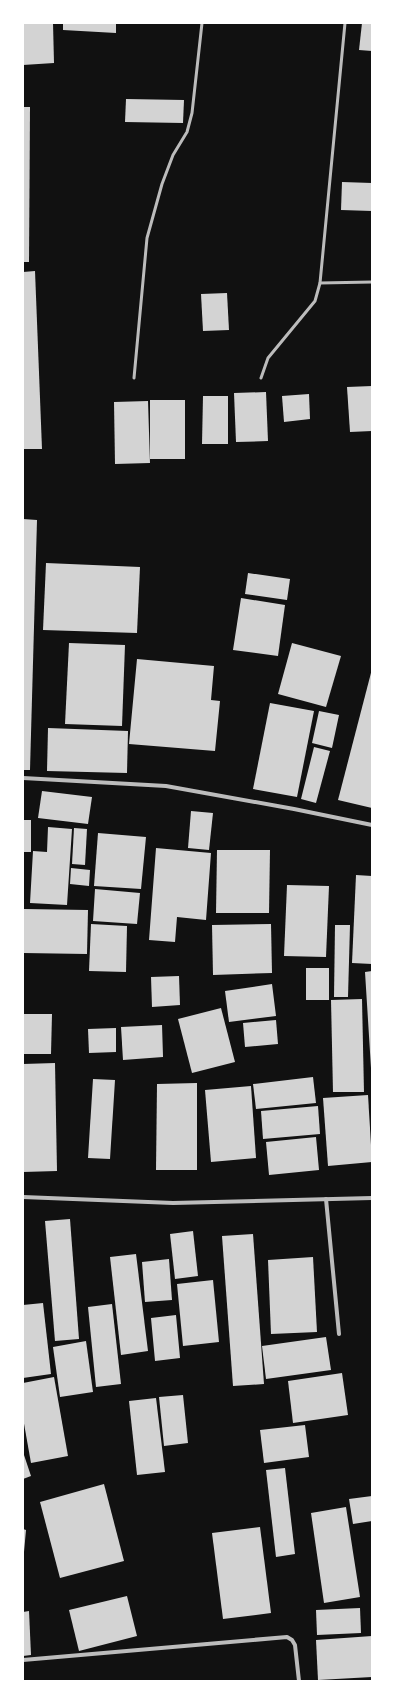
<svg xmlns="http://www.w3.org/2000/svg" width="395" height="1704" font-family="'Varela Round',sans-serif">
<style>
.building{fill:#d3d3d3}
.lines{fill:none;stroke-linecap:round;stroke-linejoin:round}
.service{stroke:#bcbcbc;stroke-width:3}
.minor{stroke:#bcbcbc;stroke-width:4}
</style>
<rect width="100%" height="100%" fill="#111"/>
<g class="building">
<path d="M23 23H53L54 63 23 65Z"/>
<path d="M63 23H116V33L63 30Z"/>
<path d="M362 23H372V51L359 50Z"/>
<path d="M126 99 184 100 183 123 125 122Z"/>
<path d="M23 107H30L29 262H23Z"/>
<path d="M342 182 372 183V211L341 210Z"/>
<path d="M35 271 42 449H23V272Z"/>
<path d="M227 293 229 330 203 331 201 294Z"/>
<path d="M372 386V431L350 432 347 387Z"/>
<path d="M266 392 268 441 236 442 234 393Z"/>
<path d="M309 394 310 419 284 422 282 396Z"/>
<path d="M203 396H228V444H202Z"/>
<rect x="150" y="400" width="35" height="59"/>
<path d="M148 401 150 463 115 464 114 402Z"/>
<path d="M23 519 37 520 30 770H23Z"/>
<path d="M46 563 140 567 137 633 43 630Z"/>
<path d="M248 573 290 579 287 600 245 594Z"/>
<path d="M241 598 285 605 278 656 233 650Z"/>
<path d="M69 643 125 645 122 726 65 724Z"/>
<path d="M292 643 341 656 326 707 278 694Z"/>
<path d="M137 659 214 666 211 700 220 701 215 751 129 744Z"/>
<path d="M372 669V808L338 800Z"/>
<path d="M270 703 314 711 297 797 253 789Z"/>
<path d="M319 711 339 715 332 748 312 743Z"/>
<path d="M48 728 128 731 127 773 47 771Z"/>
<path d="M314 747 330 751 316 803 301 799Z"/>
<path d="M42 791 92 797 88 824 38 818Z"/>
<path d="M191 811 213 813 209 850 188 848Z"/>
<rect x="23" y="820" width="8" height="32"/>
<path d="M48 827 72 829 67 905 30 903 33 851 47 852Z"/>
<path d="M74 828 87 829 85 865 72 864Z"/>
<path d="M98 833 146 837 141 889 94 886Z"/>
<path d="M156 848 211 853 206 920 177 917 175 942 149 940Z"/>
<path d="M217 850H270L269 913H216Z"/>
<path d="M71 868 90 870 89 886 70 884Z"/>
<path d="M356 875 372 876V964L352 963Z"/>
<path d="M287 885 329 886 326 957 284 956Z"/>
<path d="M95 889 140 893 137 924 93 921Z"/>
<path d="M24 909 88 910 87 954 23 953Z"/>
<path d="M91 924 127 926 126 972 89 971Z"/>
<path d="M271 924 272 973 213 975 212 925Z"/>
<path d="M335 925H350L348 997H334Z"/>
<rect x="306" y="968" width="23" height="32"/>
<path d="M372 971V1067L371 1068 365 972Z"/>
<path d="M179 976 180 1005 152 1007 151 977Z"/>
<path d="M272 984 276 1016 229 1022 225 991Z"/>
<path d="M362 999 364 1092H333L331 1000Z"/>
<path d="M221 1008 235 1062 192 1073 178 1019Z"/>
<path d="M24 1014H52L51 1054H24Z"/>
<path d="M276 1020 278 1044 245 1047 243 1023Z"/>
<path d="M162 1025 163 1057 123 1060 121 1027Z"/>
<path d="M116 1028V1052L89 1053 88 1029Z"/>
<path d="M55 1063 57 1171 23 1172V1064Z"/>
<path d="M313 1077 316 1103 256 1109 253 1084Z"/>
<path d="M93 1079 115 1080 110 1159 88 1158Z"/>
<path d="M197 1083V1170H156L157 1084Z"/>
<path d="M251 1086 256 1158 211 1162 205 1090Z"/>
<path d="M368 1095 372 1162 328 1166 323 1098Z"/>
<path d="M318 1106 320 1134 263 1139 261 1111Z"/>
<path d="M316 1137 319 1170 269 1175 266 1142Z"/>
<path d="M70 1219 79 1339 55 1341 45 1221Z"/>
<path d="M193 1231 198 1276 175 1279 170 1234Z"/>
<path d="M253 1234 264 1384 233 1386 222 1236Z"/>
<path d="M136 1254 148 1351 121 1355 110 1257Z"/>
<path d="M313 1257 317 1332 271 1334 268 1260Z"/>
<path d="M169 1259 172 1300 145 1302 142 1262Z"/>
<path d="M213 1280 219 1342 183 1346 177 1284Z"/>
<path d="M43 1303 51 1374 23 1378V1305Z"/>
<path d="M112 1304 121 1384 96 1387 88 1307Z"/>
<path d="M176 1315 180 1358 155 1361 151 1318Z"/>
<path d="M326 1337 331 1370 266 1379 262 1346Z"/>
<path d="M86 1341 93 1392 60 1397 53 1347Z"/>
<path d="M342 1373 348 1415 293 1423 288 1381Z"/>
<path d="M54 1377 68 1456 31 1463 23 1418V1383Z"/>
<path d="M183 1395 188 1443 164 1446 159 1397Z"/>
<path d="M156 1398 165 1472 137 1475 129 1401Z"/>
<path d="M305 1425 309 1457 264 1463 260 1430Z"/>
<path d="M23 1452 31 1476 23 1479Z"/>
<path d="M285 1468 295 1554 276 1557 266 1470Z"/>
<path d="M104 1484 124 1561 60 1578 40 1502Z"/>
<path d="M372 1496V1521L353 1524 349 1499Z"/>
<path d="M346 1507 360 1597 324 1603 311 1513Z"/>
<path d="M260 1527 271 1613 223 1619 212 1533Z"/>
<path d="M23 1529 26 1530 24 1552H23Z"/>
<path d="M127 1596 137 1636 79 1651 69 1610Z"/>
<path d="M360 1608 361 1633 317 1635 316 1610Z"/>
<path d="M29 1611 31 1655 23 1656V1612Z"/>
<path d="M372 1636V1677L318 1680 316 1640Z"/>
</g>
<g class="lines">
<g class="service">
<path d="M320 283 372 282"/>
<path d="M134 378 147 238 162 184 173 155 187 132 192 113 202 23"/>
<path d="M261 378 268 358 315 301 320 283 345 23"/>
</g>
<g class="minor">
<path d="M23 778 166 786 294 809 372 825"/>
<path d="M23 1197 173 1203 372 1198"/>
<path d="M326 1199 339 1334"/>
<path d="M23 1660 287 1637 292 1640 295 1645 299 1681"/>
</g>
</g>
<rect width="395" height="1704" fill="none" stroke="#ffffff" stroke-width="48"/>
</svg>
